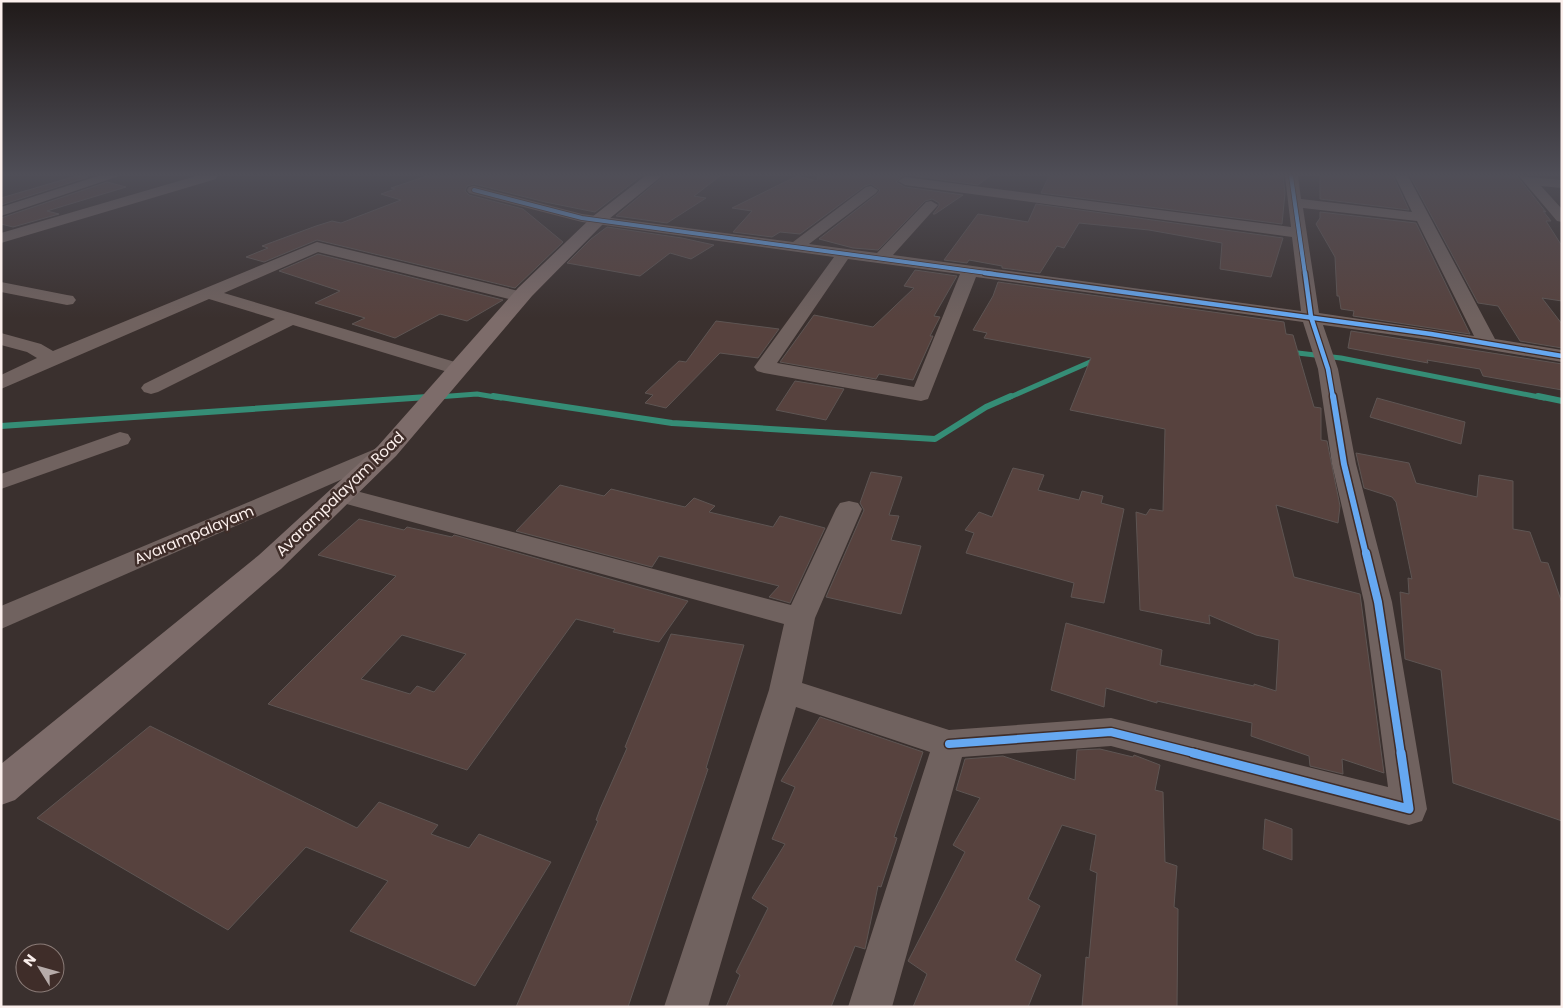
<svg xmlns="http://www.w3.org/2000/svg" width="1563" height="1008" font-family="Poppins,sans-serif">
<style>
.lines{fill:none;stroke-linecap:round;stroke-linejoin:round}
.stream-far1{stroke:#358d76;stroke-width:5}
.stream{stroke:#358d76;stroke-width:6}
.building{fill:#57423e;stroke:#5e5553;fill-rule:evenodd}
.street{fill:#70625f;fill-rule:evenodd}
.secondary{fill:#7d6c6a;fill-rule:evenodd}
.cycleway-far4-casing{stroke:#3f2d29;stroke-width:5.5}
.cycleway-far3-casing{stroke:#3f2d29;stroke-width:7}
.cycleway-far2-casing{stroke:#3f2d29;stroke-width:9}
.cycleway-far1-casing{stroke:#3f2d29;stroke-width:11}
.cycleway-casing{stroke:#3f2d29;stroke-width:12}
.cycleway-far4{stroke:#66a8f1;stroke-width:4}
.cycleway-far3{stroke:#66a8f1;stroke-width:4.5}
.cycleway-far2{stroke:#66a8f1;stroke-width:6}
.cycleway-far1{stroke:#66a8f1;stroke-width:8}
.cycleway{stroke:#66a8f1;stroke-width:9}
.labels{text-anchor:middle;stroke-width:5;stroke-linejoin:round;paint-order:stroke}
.street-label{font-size:15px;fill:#fbefec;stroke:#3f2d29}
</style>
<rect width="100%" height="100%" fill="#3a302e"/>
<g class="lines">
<g class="stream-far1">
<path d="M1289 352 1341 358 1544 398"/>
<path d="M424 398 477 394 501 398"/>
<path d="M1008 398 1097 359"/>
</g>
<g class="stream">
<path d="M493 396 672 423 935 439 986 407 1011 396"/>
<path d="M1538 396 1562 401"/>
<path d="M1 426 442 396"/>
</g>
</g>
<g class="building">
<path d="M76 176 88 177 1 205V198Z"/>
<path d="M427 176H641L595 212 545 202 474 184 467 186 465 191 469 195 523 209 563 242 515 288 317 240 264 262 246 257 268 248 262 246 316 226 332 221 341 223 401 200 381 194 395 189 391 188Z"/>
<path d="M664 176H720L694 196 706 198 667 223 616 216Z"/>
<path d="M797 176 817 181 818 176H902L896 182 905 187 963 195 935 214H933L939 206V203L932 199 925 201 878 250 853 248 819 239 877 194 880 190 871 184 865 186 800 234 780 232 772 237 733 232 752 211 732 208Z"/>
<path d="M915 176H990L978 185Z"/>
<path d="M1049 176H1283L1285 193 1282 224 1041 193Z"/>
<path d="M1320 176H1393L1409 210 1320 199Z"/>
<path d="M1410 176H1517L1546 212 1543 211 1551 221H1546L1562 246V301L1542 298 1562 324V348L1520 341 1498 306 1478 303Z"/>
<path d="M107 182 126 187 47 211 59 214 13 227 1 224V218Z"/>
<path d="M1036 204 1283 238 1271 277 1220 269 1222 243 1149 230 1079 223 1064 248 1057 246 1040 273 1002 268V266L969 260 967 263 944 260 978 214 1028 222Z"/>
<path d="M1320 212 1416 223 1470 334 1353 316 1354 311 1341 309 1339 296H1337L1335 257 1316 224 1320 218Z"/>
<path d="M607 227 682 238 714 245 691 259 670 253 640 276 567 263 591 239Z"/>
<path d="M318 254 503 300 467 321 440 314 395 338 352 324 365 318 315 303 340 291 279 271Z"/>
<path d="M915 270 957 276 934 316 940 317 930 336H933L913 380 879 374 876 379 780 362 814 315 873 327 914 288 904 286Z"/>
<path d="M998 282 1284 322 1286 334 1293 335 1314 407 1321 408V440L1327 441 1340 506 1338 523 1276 505 1294 577 1360 594 1384 773 1342 759 1343 774 1310 766 1309 756 1251 736 1252 723 1157 701V703L1106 688 1104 707 1051 690 1066 623 1162 650 1160 665 1254 686V684L1276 691 1279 640 1256 635 1209 615 1210 624 1140 610 1136 512 1146 515 1150 509 1163 511 1165 429 1070 410 1091 358 984 338 987 333 973 330 993 296Z"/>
<path d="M716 321 779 329 758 358 720 353 666 408 645 403 653 395 645 393 679 361 686 362Z"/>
<path d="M1351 331 1562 364V390L1483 376 1480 369 1427 360 1428 363 1348 348Z"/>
<path d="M795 381 844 389 826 420 776 410Z"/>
<path d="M1377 398 1465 422 1461 444 1370 417Z"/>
<path d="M1356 453 1409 463 1416 483 1477 497 1479 475 1513 481V529L1530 532 1541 562 1548 563 1562 603V821L1453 783 1441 670 1405 659 1400 592 1409 594 1408 578 1412 579 1396 502 1392 497 1364 488Z"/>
<path d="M1013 468 1044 475 1038 490 1079 500 1082 491 1103 496 1101 503 1124 509 1104 603 1071 597 1074 583 966 553 974 533 965 530 979 512 992 517Z"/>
<path d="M871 472 902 477 889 515 899 516 891 540 921 546 901 614 826 597 864 510 860 503Z"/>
<path d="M560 485 604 496 611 489 685 507 694 498 715 506 709 512 773 527 780 516 825 528 790 603 769 597 779 586 659 556 652 567 516 531Z"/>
<path d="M359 519 404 530 407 527 452 537 454 535 688 601 659 642 613 632 615 629 576 619 467 770 268 704 396 576 318 555ZM402 635 466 654 434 692 417 686 410 694 361 679Z"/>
<path d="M671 634 744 645 706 768 708 769 628 1007H516L598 821 596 820 600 809 627 748 625 747Z"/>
<path d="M820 717 923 752 894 837 897 838 881 887 878 886 865 949 855 946 831 1007H726L740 975 736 972 768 908 752 898 785 844 772 839 795 787 781 781Z"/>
<path d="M150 726 357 828 379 802 438 825 431 834 469 848 479 834 551 862 475 986 350 931 388 881 306 847 228 930 37 818Z"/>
<path d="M1100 749 1133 757 1134 755 1160 765 1155 790 1163 792 1165 862 1177 866 1174 907 1178 909 1177 1007H1082L1086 957 1089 958 1097 873 1090 870 1096 835 1062 825 1028 899 1040 906 1015 960 1041 975 1028 1007H913L927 974 908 961 965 852 953 845 980 798 956 790 965 759 1003 756 1075 780 1077 750Z"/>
<path d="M1265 819 1292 829V860L1263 849Z"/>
</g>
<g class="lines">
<g class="street">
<path d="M98 176H119L1 216V207Z"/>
<path d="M196 176H217L216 179 1 243V233Z"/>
<path d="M1285 176H1298L1301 199 1412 212 1395 176H1408L1495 339 1562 350V362L1431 340 1323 325 1338 369 1356 464 1392 602 1427 809 1422 821 1409 825 1111 746 962 757 892 1007H848L930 752 796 707 708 1007H664L769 690 784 624 332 500 329 495 332 490 341 487 791 605 836 509 840 503 849 501 858 503 862 509 815 618 802 683 949 730 1111 718 1388 787 1364 602 1332 464 1318 369 1303 322 976 277 928 399 921 401 764 373 757 371 754 367 834 257 582 222 469 193 467 190 469 187 474 186 582 214 793 242 866 187 871 186 878 190 876 193 809 244 877 253 926 202 931 201 938 205 893 255 1301 311 1292 237 905 185 898 181 905 177 1291 227ZM1303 208 1417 221 1474 336 1319 313ZM848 259 960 274 914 387 777 363Z"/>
<path d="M1519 176 1562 180V188L1541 186 1562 209V222L1557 221Z"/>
<path d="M317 242 527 293 530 297 527 301 521 302 318 252 224 293 465 365 468 369 465 373 458 375 451 373 293 325 158 392 151 394 144 392 141 388 144 384 275 319 209 299 1 389V375L37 358 27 352 1 345V333L41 344 53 351Z"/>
<path d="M1 282 67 295 73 296 76 300 73 304 67 305 1 292Z"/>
<path d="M120 432 128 434 131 439 128 444 1 489V474Z"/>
<path d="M387 444 395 446 399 451 395 456 1 629V606Z"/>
</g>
<path class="secondary" d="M645 176H662L604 223 532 296 396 456 281 569 15 800 1 805V764L259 555 378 446 518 288 592 217Z"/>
<defs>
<g id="cycleway-far4">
<path d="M1291 176 1305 274"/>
<path d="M474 190 582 218 994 274"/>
</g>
<g id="cycleway-far3">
<path d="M985 273 1431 334 1562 356"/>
<path d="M1305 273 1311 317 1328 369 1333 398"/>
</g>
<path id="cycleway-far2" d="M1333 396 1344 464 1366 555"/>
<g id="cycleway-far1">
<path d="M1366 553 1378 602 1401 754"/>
<path d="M949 744 1111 732 1198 754"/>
</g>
<path id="cycleway" d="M1193 753 1409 809 1401 753"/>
</defs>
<use href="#cycleway-far4" class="cycleway-far4-casing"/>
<use href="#cycleway-far3" class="cycleway-far3-casing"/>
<use href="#cycleway-far2" class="cycleway-far2-casing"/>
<use href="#cycleway-far1" class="cycleway-far1-casing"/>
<use href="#cycleway" class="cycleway-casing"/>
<use href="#cycleway-far4" class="cycleway-far4"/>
<use href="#cycleway-far3" class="cycleway-far3"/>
<use href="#cycleway-far2" class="cycleway-far2"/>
<use href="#cycleway-far1" class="cycleway-far1"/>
<use href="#cycleway" class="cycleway"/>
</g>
<linearGradient id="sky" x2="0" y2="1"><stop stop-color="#201a19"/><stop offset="0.55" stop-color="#4f4e57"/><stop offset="1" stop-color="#4f4e57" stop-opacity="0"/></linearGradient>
<rect width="1563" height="318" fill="url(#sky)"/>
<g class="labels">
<g class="street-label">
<text transform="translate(340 494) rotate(-44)" y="5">Avarampalayam Road</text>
<text transform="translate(194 535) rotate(-23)" y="5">Avarampalayam</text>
</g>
</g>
<rect width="1563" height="1008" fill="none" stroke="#fbefec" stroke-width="5"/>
<g transform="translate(40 968) rotate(307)"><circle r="24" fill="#3f2d29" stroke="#8a7b77"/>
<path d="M0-4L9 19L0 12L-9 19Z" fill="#b7acaa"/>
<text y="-8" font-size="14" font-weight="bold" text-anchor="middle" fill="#fbefec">N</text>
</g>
</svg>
